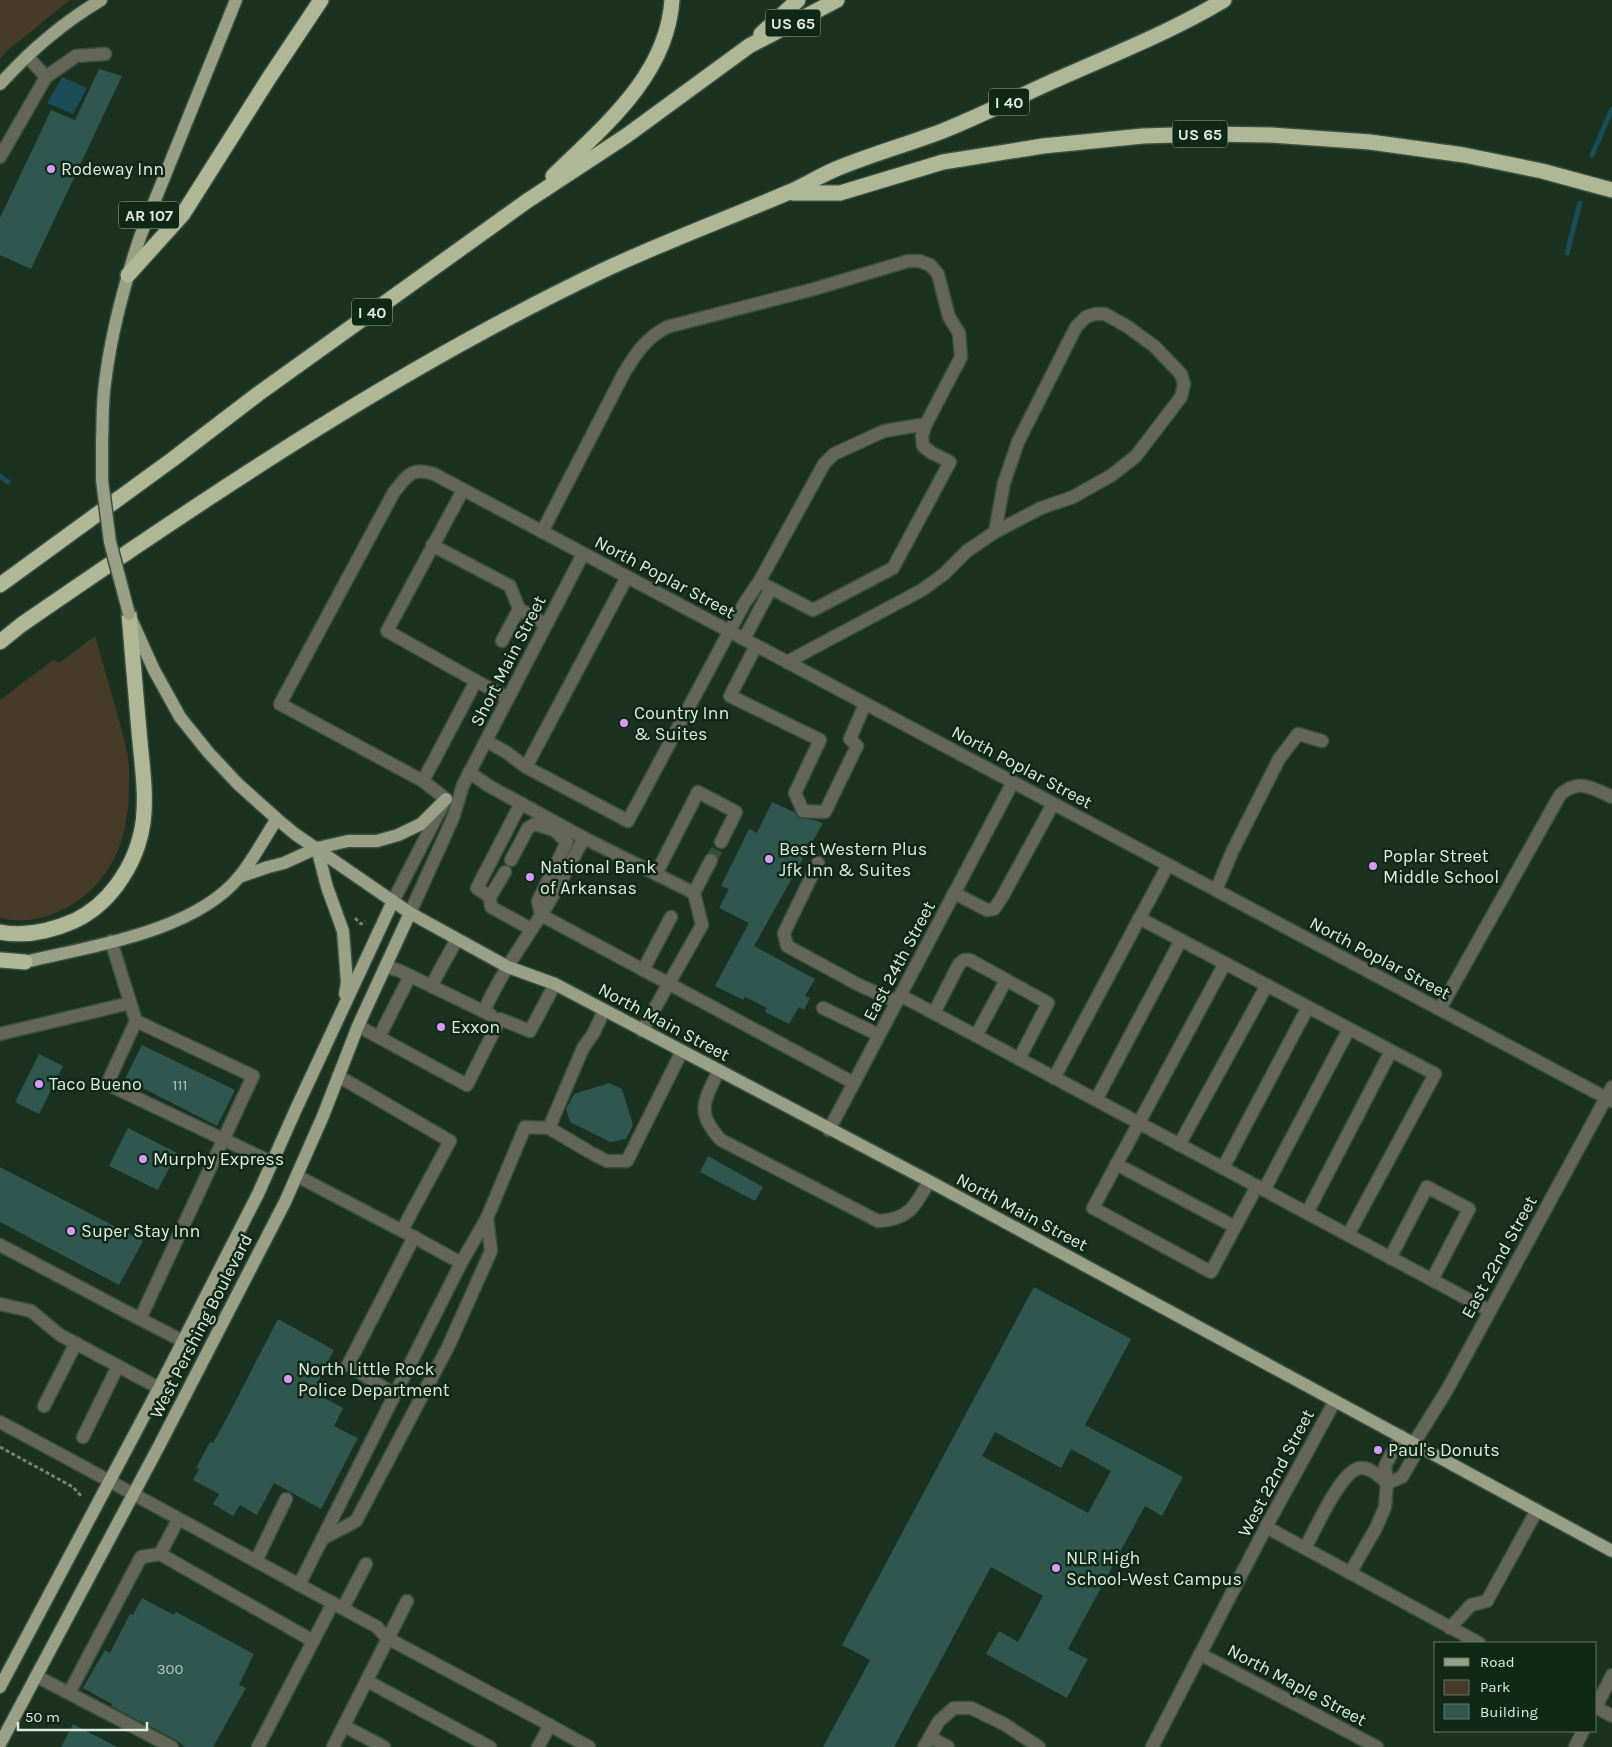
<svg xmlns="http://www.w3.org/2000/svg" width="1612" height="1747" font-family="Karla,sans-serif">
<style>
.green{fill:#463b26}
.water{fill:#1b4d58}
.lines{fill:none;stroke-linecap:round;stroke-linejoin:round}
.stream{stroke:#1b4d58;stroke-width:5}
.building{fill:#2f564f;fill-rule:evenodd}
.minor-tunnel{stroke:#374e3c;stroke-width:12;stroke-dasharray:12 6;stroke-linecap:butt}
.minor-casing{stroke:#39503e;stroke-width:15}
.major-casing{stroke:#39503e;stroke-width:15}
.highway-casing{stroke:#39503e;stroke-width:18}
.path{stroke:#708474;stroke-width:3;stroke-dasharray:4 2.5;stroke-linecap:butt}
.minor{stroke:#636659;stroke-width:12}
.major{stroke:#9aa085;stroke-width:12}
.highway{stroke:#b0b796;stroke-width:15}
.major-bridge-casing{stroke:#39503e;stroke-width:15;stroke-linecap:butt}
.major-bridge{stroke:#9aa085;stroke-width:12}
.poi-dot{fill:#d79bf9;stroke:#102816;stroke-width:2}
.labels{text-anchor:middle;stroke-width:5;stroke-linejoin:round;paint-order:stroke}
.number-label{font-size:15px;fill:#b2c6bb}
.shield{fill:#102816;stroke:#a0b1a3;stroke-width:1}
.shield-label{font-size:16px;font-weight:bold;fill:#ddecdf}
.poi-label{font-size:18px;fill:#ddecdf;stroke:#102816;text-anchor:start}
.street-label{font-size:18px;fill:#ddecdf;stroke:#102816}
</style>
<rect width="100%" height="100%" fill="#1a321f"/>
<g class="green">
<path d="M0 0H70L8 50 0 59Z"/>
<path d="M95 636C103 664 111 692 119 720 122 732 126 744 128 757 130 766 129 777 129 787 129 832 116 873 79 900 56 916 28 925 0 918V700L53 660 59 663Z"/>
</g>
<path class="water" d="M62 77 87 88 73 114 47 103Z"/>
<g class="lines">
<g class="stream">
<path d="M1592 155 1612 109"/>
<path d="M1567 253 1580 203"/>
<path d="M0 476 8 482"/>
</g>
</g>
<g class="building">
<path d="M99 69 122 76 31 269 0 255V218L51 110 75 120Z"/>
<path d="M772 802 794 812 799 818 814 820 823 823 754 946 815 979 805 996 810 998 804 1010 799 1007 789 1024 765 1012 767 1008 745 997 743 1000 715 986 749 923 719 908 729 889 721 886 749 829 757 833Z"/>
<path d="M142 1045 235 1090 217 1126 125 1079Z"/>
<path d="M39 1054 63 1066 39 1114 15 1102Z"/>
<path d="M609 1083 622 1089 633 1125 626 1139 610 1142 570 1122 566 1109 574 1094Z"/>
<path d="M128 1128 177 1153 158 1190 109 1166Z"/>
<path d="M708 1156 763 1187 755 1201 700 1172Z"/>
<path d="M0 1167 143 1241 119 1285 0 1222Z"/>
<path d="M1034 1287 1131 1339 1085 1425 1183 1477 1162 1516 1145 1506 1068 1649 1088 1659 1067 1698 986 1654 999 1631 1018 1642 1043 1596 991 1567 894 1747H823L870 1660 842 1645ZM995 1432 1061 1468 1071 1449 1111 1471 1088 1513 982 1456Z"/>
<path d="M278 1319 334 1350 313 1392 343 1408 334 1426 358 1438 321 1509 274 1483 257 1515 240 1505 233 1516 213 1504 219 1494 193 1480 199 1469 196 1468 210 1442 213 1443 230 1412Z"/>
<path d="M142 1598 174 1615 176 1612 254 1654 239 1685 246 1688 213 1747H185L176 1740 111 1706 112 1704 83 1688 105 1650 110 1653 130 1614 133 1615Z"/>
<path d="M73 1724 117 1747H61Z"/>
</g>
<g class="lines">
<path class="minor-tunnel" d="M711 860 721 842"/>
<defs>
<g id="minor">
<path d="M27 56 46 77 76 56 105 54"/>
<path d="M0 157 46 77"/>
<path d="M463 490 387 631 476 681"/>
<path d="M542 532 624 373C637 352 645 339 667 327L814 289 908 261H919L930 265 938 274 949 317 959 333 961 357 926 424 884 431 834 454 824 464 759 582 813 610 893 568 950 462 932 453 923 446 922 436 926 424"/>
<path d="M432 545 510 586 519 609"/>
<path d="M627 577 526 767 628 821 744 604 759 582"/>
<path d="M744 639 771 588"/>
<path d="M502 641 519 609 546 625"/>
<path d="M756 646 730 696 820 740 795 793 803 811 825 812 857 746 850 739 865 704"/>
<path d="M787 662 922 590 944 574 967 551 995 532 1041 508 1073 497 1112 475 1136 456 1181 397 1184 384 1181 374 1154 346 1128 327 1105 314H1095L1086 317 1076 327 1018 442 1004 483 995 532"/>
<path d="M508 698 476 681 423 781 280 704 394 492C408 475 411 467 434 474L1612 1101"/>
<path d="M486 741 506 752 526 767"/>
<path d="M469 772 489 786 584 838"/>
<path d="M423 781 446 799"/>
<path d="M521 803 477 888 490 897 491 907 531 929"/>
<path d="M511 860 528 828 535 824 554 830 567 842 538 901 541 915 854 1083"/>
<path d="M818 863 784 933 787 946 859 985 897 1002"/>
<path d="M656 874 698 792 736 812 721 842"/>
<path d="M1216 890 1233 850 1279 759 1298 734 1322 741"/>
<path d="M694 893 711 860"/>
<path d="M954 893 987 910 994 909 1001 899 1053 804"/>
<path d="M490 897 505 872"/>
<path d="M393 901 443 804"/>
<path d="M410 913 453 818 463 785 583 554"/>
<path d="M1139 918 1435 1074 1348 1235"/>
<path d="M1225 963 1093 1208 1211 1272 1257 1186"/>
<path d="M386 966 400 971 491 1015"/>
<path d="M643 970 671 917"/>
<path d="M431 986 457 939"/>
<path d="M900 995 1490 1311"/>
<path d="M823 1008 879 1035"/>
<path d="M1440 1009 1560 795C1578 778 1593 788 1612 797"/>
<path d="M484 1011C499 977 521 946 541 915 557 891 570 863 584 838L694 893 702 925 642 1031"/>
<path d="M934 1013 959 964 964 960H970L1048 1003 1019 1059"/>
<path d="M136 1021 107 1084 273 1163"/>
<path d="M358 1026 467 1085 500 1019 530 1031 555 984"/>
<path d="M0 1034 130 1003"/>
<path d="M976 1036 1006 980"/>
<path d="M379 1037 410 976"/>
<path d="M719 1070C704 1102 695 1112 721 1140L878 1221C908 1220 916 1206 929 1181"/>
<path d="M338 1076 450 1141 402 1230"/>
<path d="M1054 1078 1168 865"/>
<path d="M1096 1100 1181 940"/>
<path d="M829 1130 1013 782"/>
<path d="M1179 1145 1267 985"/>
<path d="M588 1151 549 1128 583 1048 593 1034 604 1011"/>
<path d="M593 1154 607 1161H627L682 1051"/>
<path d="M1116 1164 1235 1227"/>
<path d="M1223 1168 1308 1007"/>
<path d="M297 1176 414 1237 348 1365 394 1394"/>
<path d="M1264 1190 1349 1029"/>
<path d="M1307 1213 1391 1051"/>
<path d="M414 1237 461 1263"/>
<path d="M0 1245 140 1319 253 1076 136 1021 111 941"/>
<path d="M1390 1258 1427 1187 1469 1209 1432 1280"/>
<path d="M0 1304 31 1311 60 1335 159 1388"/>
<path d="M140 1319 183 1341"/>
<path d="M44 1406 76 1343"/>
<path d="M0 1422C126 1489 251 1559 377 1627L387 1638 535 1717 589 1747"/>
<path d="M83 1437 118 1366"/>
<path d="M1414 1443 1447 1390 1612 1087"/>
<path d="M1387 1483 1402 1477 1420 1446"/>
<path d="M1266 1527 1479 1643"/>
<path d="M322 1539 356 1521 448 1347 491 1251 487 1218"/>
<path d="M1305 1548C1315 1531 1340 1471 1360 1468 1371 1467 1379 1476 1387 1483"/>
<path d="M160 1554 178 1520"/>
<path d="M256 1561 286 1499"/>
<path d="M1350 1573 1376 1528 1385 1507 1387 1483 1385 1466 1401 1436"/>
<path d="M299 1585 461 1263 487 1218 525 1127 549 1128"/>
<path d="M343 1608 366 1564"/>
<path d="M1450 1628 1471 1605 1487 1601 1537 1510"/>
<path d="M1200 1654 1377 1747"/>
<path d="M36 1676 172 1747"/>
<path d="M367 1681 490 1747"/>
<path d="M69 1693 141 1557 160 1554 313 1641"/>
<path d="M1596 1707 1612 1675"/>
<path d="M1596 1707 1612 1716"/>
<path d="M344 1726 384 1747"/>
<path d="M930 1737 948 1747"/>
<path d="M258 1747 333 1603"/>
<path d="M333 1747 407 1601"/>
<path d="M538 1747 550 1725"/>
<path d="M924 1747 939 1721 954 1708H971L1004 1724 1039 1747"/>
<path d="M1152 1747 1266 1527 1335 1401"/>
<path d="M1575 1747 1583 1731"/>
</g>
<g id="major">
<path d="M0 84C30 51 62 23 101 0"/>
<path d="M102 441C103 422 102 402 105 383 111 333 124 285 140 237L236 0"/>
<path d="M131 619 154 670 180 717 208 752 238 784 277 819 295 834 410 913 508 967 555 984 929 1181 1612 1551"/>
<path d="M317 848 327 887 343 931 347 982 345 994"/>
<path d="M239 877 268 867 284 863 317 848 348 841H377L398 835 421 824 446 799"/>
<path d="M25 962C91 946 194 932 239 877 254 859 264 838 277 819"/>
<path d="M0 1687 159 1388 258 1194 296 1109 393 901"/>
<path d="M0 1744 159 1446 285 1202 323 1116 358 1026 410 913"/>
</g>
<g id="highway">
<path d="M761 34 798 0"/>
<path d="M553 176C603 127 667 76 672 0"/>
<path d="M793 193H840L943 162 1043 146 1143 136 1206 134 1271 135 1370 142 1464 155 1542 171 1612 190"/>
<path d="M128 275 183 214 269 78 321 0"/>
<path d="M0 585 173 459 258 394 527 201 626 136 749 46 837 0"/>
<path d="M0 642 21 625C208 496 398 368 604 270 664 242 726 219 787 193 804 186 819 176 836 169 872 154 909 144 945 130 982 115 1016 98 1051 82 1109 56 1169 33 1224 0"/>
<path d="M0 932C25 937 51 931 74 921 91 913 106 900 117 885 155 833 144 790 139 731 136 692 132 653 129 614"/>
<path d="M0 960 25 962"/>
</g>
</defs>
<use href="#minor" class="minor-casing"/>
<use href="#major" class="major-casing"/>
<use href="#highway" class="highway-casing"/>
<g class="path">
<path d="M355 918 361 924 365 921"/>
<path d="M0 1447 73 1487 82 1497"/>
</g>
<use href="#minor" class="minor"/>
<use href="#major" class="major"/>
<use href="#highway" class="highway"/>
<defs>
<path id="major-bridge" d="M102 441V480L110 542 129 614"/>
</defs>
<use href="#major-bridge" class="major-bridge-casing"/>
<use href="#major-bridge" class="major-bridge"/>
</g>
<g class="poi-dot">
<circle cx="51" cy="169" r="5"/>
<circle cx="624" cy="723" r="5"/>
<circle cx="769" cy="859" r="5"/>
<circle cx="1373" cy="866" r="5"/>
<circle cx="530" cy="877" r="5"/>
<circle cx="441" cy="1027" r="5"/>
<circle cx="39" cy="1084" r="5"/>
<circle cx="143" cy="1159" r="5"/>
<circle cx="71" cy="1231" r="5"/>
<circle cx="288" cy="1379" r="5"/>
<circle cx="1378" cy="1450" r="5"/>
<circle cx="1056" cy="1568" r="5"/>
</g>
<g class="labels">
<g class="number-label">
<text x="180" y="1090">111</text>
<text x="170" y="1674">300</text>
</g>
<g class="shield">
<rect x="765.5" y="9.5" width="55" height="27" rx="4"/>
<rect x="989" y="88.5" width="40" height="27" rx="4"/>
<rect x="1172.5" y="120.5" width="55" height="27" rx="4"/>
<rect x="119" y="201.5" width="60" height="27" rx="4"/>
<rect x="352" y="298.5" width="40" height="27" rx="4"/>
</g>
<g class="shield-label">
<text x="793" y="29">US 65</text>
<text x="1009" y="108">I 40</text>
<text x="1200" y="140">US 65</text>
<text x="149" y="221">AR 107</text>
<text x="372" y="318">I 40</text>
</g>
<g class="poi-label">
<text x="61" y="175">Rodeway Inn</text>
<text x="634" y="719">Country Inn<tspan x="634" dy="21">&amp; Suites</tspan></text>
<text x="779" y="855">Best Western Plus<tspan x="779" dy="21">Jfk Inn &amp; Suites</tspan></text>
<text x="1383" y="862">Poplar Street<tspan x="1383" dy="21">Middle School</tspan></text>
<text x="540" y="873">National Bank<tspan x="540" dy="21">of Arkansas</tspan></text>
<text x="451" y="1033">Exxon</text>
<text x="49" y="1090">Taco Bueno</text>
<text x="153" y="1165">Murphy Express</text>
<text x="81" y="1237">Super Stay Inn</text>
<text x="298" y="1375">North Little Rock<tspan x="298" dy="21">Police Department</tspan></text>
<text x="1388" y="1456">Paul's Donuts</text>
<text x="1066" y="1564">NLR High<tspan x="1066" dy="21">School-West Campus</tspan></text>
</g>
<g class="street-label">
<text transform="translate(665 577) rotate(28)" y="6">North Poplar Street</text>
<text transform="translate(508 661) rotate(-63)" y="6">Short Main Street</text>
<text transform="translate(1022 767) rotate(28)" y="6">North Poplar Street</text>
<text transform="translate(1380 958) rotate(28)" y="6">North Poplar Street</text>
<text transform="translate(899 961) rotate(-62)" y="6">East 24th Street</text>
<text transform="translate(664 1022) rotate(28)" y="6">North Main Street</text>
<text transform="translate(1022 1212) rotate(28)" y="6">North Main Street</text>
<text transform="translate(1499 1257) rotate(-61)" y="6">East 22nd Street</text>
<text transform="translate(201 1326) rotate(-63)" y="6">West Pershing Boulevard</text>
<text transform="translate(1276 1473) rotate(-62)" y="6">West 22nd Street</text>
<text transform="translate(1297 1685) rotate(28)" y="6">North Maple Street</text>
</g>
</g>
<rect x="1434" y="1642" width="162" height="90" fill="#102816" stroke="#627666"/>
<rect x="1444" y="1658" width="25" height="8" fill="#9aa085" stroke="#627666"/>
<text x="1480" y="1667" font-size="15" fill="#ddecdf">Road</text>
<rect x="1444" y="1680" width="25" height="15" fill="#463b26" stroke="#627666"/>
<text x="1480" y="1692" font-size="15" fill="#ddecdf">Park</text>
<rect x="1444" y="1704" width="25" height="15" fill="#2f564f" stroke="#627666"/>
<text x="1480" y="1717" font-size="15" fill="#ddecdf">Building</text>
<path d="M18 1722v8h129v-8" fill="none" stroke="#ddecdf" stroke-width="2.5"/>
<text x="25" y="1722" font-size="15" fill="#ddecdf" stroke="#102816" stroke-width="4" paint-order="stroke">50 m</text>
</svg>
